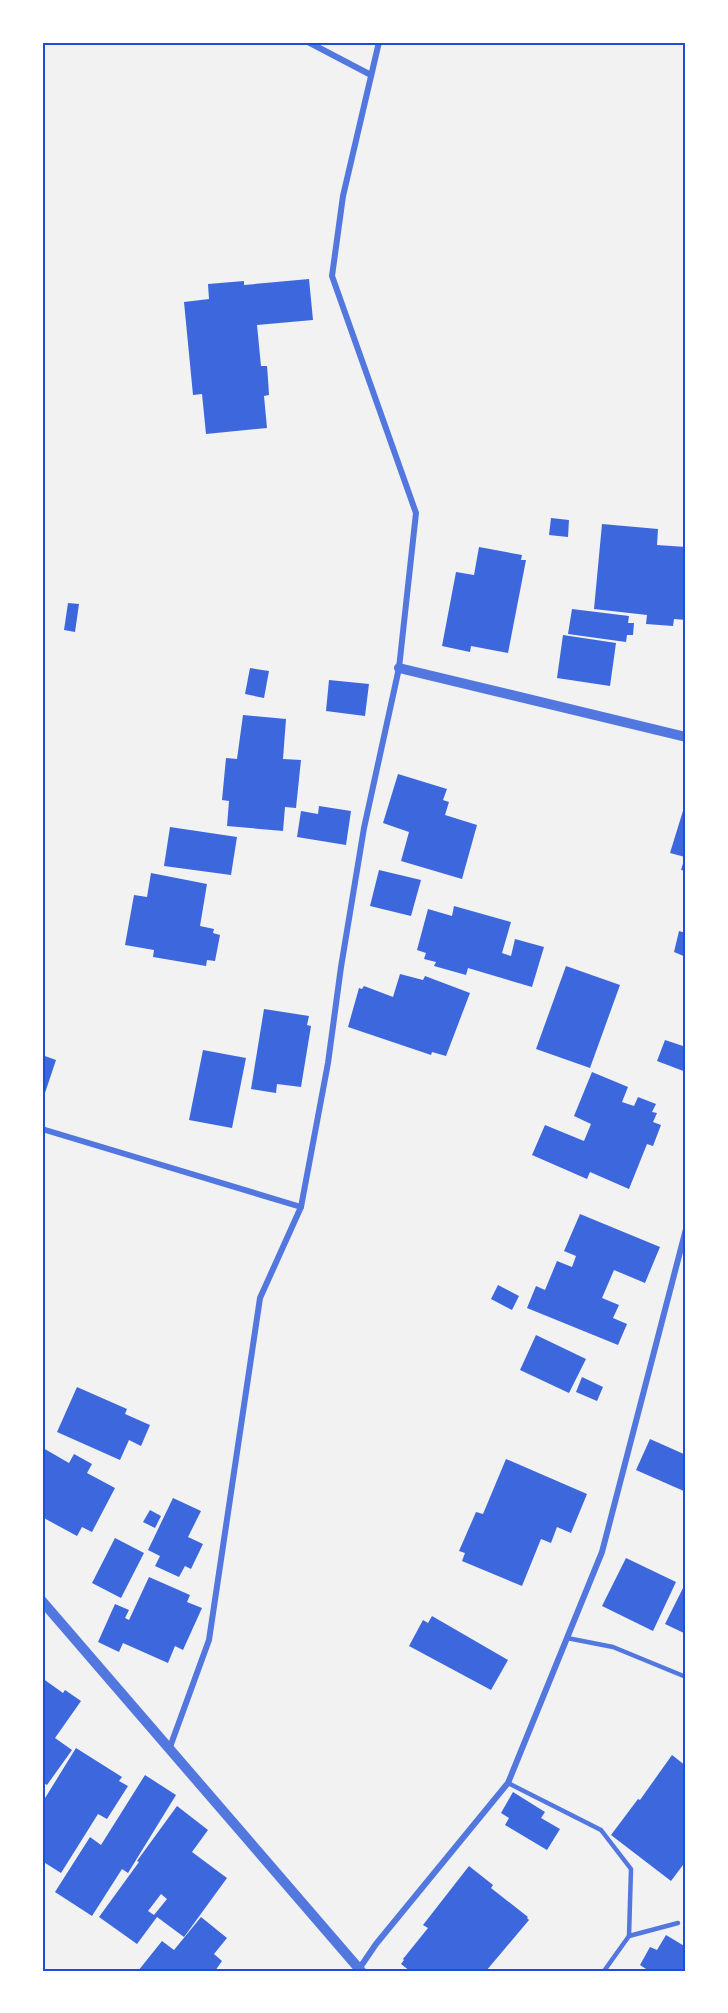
<svg xmlns="http://www.w3.org/2000/svg" width="728" height="2013" font-family="Barlow,sans-serif">
<style>
.building{fill:#3d67dc;fill-rule:evenodd}
.lines{fill:none;stroke-linecap:round;stroke-linejoin:round}
.service{stroke:#5277de;stroke-width:4.5}
.minor{stroke:#5277de;stroke-width:6}
.tertiary{stroke:#5277de;stroke-width:10}
.neatline{fill:none;stroke:#1d4ed8;stroke-width:2}
</style>
<rect width="100%" height="100%" fill="#f2f2f2"/>
<g class="building">
<path d="M309 279 313 320 257 325 261 366H267L268 379 269 395 264 396 267 428 206 434 202 394 193 395 184 302 209 299 208 284 244 281V285Z"/>
<path d="M551 518 569 520 568 537 549 535Z"/>
<path d="M602 524 658 529 657 545 686 547V620L674 619 673 626 646 624 647 615 594 609Z"/>
<path d="M479 547 522 555 521 560H526L508 653 471 646 470 652 442 646 456 572 474 575Z"/>
<path d="M68 603 79 604 75 632 64 630Z"/>
<path d="M572 609 629 616 628 623H634L633 635H627L626 642 568 634Z"/>
<path d="M563 635 616 643 610 686 557 678Z"/>
<path d="M250 668 269 671 264 698 245 694Z"/>
<path d="M329 680 369 684 365 716 326 711Z"/>
<path d="M243 715 286 719 283 759 301 760 296 808 285 807 283 831 227 826 229 801 222 800 226 758 237 759Z"/>
<path d="M398 774 447 789 443 800 449 802 445 815 477 825 462 879 401 861 409 832 383 823Z"/>
<path d="M686 801V871L681 870 685 857 670 853Z"/>
<path d="M319 806 351 811 346 845 297 837 301 811 318 814Z"/>
<path d="M170 827 237 837 231 875 164 866Z"/>
<path d="M379 870 421 880 411 916 370 906Z"/>
<path d="M151 873 207 884 200 926 214 929 213 933 220 935 215 961 207 960 206 966 153 957 154 950 125 945 134 895 147 897Z"/>
<path d="M454 906 511 922 502 953 511 956 515 939 544 947 532 987 468 968 466 975 434 966 436 962 424 959 426 953 417 950 428 909 452 916Z"/>
<path d="M679 931 686 933V957L674 952Z"/>
<path d="M566 966 620 985 590 1068 536 1049Z"/>
<path d="M400 974 423 980 425 976 470 993 446 1056 432 1052 431 1055 348 1027 359 988 362 989 364 986 393 997Z"/>
<path d="M264 1009 309 1016 307 1025 311 1026 301 1087 277 1084 276 1093 251 1089Z"/>
<path d="M665 1040 686 1047V1072L657 1061Z"/>
<path d="M203 1050 246 1058 232 1128 189 1120Z"/>
<path d="M42 1055 56 1060 44 1096H42Z"/>
<path d="M592 1072 628 1087 622 1102 634 1106 638 1097 656 1104 652 1112 657 1113 653 1122 661 1125 653 1146 647 1144 629 1189 590 1172 587 1179 532 1155 545 1125 584 1141 591 1124 574 1116Z"/>
<path d="M580 1214 660 1247 645 1283 614 1270 602 1298 619 1305 613 1318 627 1324 618 1345 527 1308 536 1286 545 1290 557 1261 572 1267 576 1256 564 1251Z"/>
<path d="M498 1285 519 1296 512 1310 491 1299Z"/>
<path d="M536 1335 586 1359 569 1393 520 1370Z"/>
<path d="M582 1377 603 1387 597 1401 576 1392Z"/>
<path d="M77 1387 127 1409 125 1414 150 1425 141 1446 129 1440 120 1460 57 1432Z"/>
<path d="M650 1439 686 1455V1492L636 1470Z"/>
<path d="M43 1448 69 1463 74 1454 92 1464 87 1473 115 1488 92 1532 82 1527 77 1536 42 1517Z"/>
<path d="M506 1459 587 1494 571 1533 557 1527 551 1543 541 1539 522 1586 462 1561 465 1553 459 1551 476 1512 483 1514Z"/>
<path d="M173 1498 201 1511 188 1537 203 1544 191 1569 185 1566 179 1577 155 1566 160 1556 148 1550Z"/>
<path d="M150 1510 161 1516 155 1528 143 1522Z"/>
<path d="M115 1538 144 1553 121 1598 92 1583Z"/>
<path d="M626 1558 676 1582 653 1631 602 1606Z"/>
<path d="M149 1577 190 1595 187 1602 202 1608 183 1650 175 1646 168 1663 123 1643 119 1652 98 1642 115 1604 129 1610 125 1618 129 1620Z"/>
<path d="M686 1582V1634L665 1624Z"/>
<path d="M432 1616 508 1660 491 1690 409 1646 423 1620 428 1623Z"/>
<path d="M42 1678 63 1693 65 1690 81 1701 55 1738 72 1750 47 1785 42 1782Z"/>
<path d="M76 1748 122 1777 119 1781 128 1786 107 1819 98 1814 61 1873 42 1861V1803Z"/>
<path d="M672 1755 686 1766V1861L671 1881 611 1835 638 1799 640 1800Z"/>
<path d="M145 1775 176 1795 128 1873 122 1869 92 1916 55 1892 90 1837 101 1845Z"/>
<path d="M513 1792 545 1812 541 1818 560 1829 547 1850 505 1825 509 1818 501 1813Z"/>
<path d="M177 1806 208 1830 192 1852 227 1878 184 1937 157 1917 137 1944 99 1917 139 1862 137 1861ZM161 1894 167 1899 154 1915 148 1911Z"/>
<path d="M469 1866 493 1885 491 1888 528 1917 527 1918 529 1920 486 1971H410L401 1964 404 1960 403 1959 428 1928 423 1925Z"/>
<path d="M201 1917 227 1938 214 1954 222 1961 215 1971H138L162 1941 174 1950Z"/>
<path d="M666 1935 686 1947V1971H645L646 1969 640 1965 650 1947 657 1950Z"/>
</g>
<g class="lines">
<g class="service">
<path d="M567 1638 613 1647 686 1677"/>
<path d="M508 1783 601 1830 631 1869 629 1936"/>
<path d="M604 1971 629 1936 678 1923"/>
</g>
<g class="minor">
<path d="M308 42 371 75"/>
<path d="M42 1129 301 1207"/>
<path d="M170 1747 209 1640 260 1298 301 1207 328 1063 341 967 364 828 399 668 416 513 332 276 343 196 379 42"/>
<path d="M359 1969 376 1944 508 1783 602 1552 686 1229"/>
</g>
<g class="tertiary">
<path d="M399 668 686 737"/>
<path d="M42 1601 361 1971"/>
</g>
</g>
<rect width="728" height="2013" fill="none" stroke="#ffffff" stroke-width="87"/>
<rect x="44" y="44" width="640" height="1926" class="neatline"/>
</svg>
